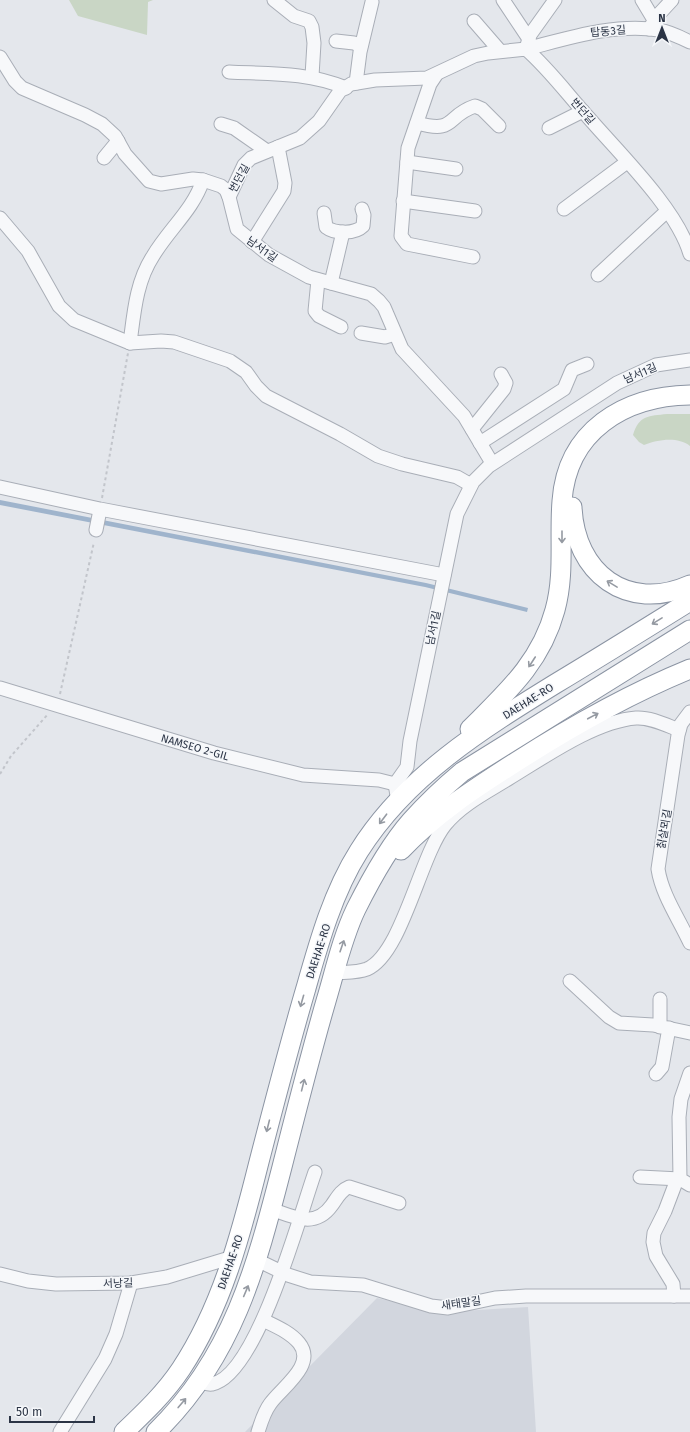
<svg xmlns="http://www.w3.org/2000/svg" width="690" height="1432" font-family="'Fira Sans','Noto Sans KR',sans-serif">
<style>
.built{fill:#d2d6de}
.green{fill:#c9d6c5}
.water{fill:#9fb4cc}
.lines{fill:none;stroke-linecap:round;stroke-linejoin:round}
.minor-casing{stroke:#a9aeb7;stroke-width:15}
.highway-casing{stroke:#8b94a3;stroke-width:21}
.path{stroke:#c2c5cb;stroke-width:2;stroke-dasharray:3 3;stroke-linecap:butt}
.minor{stroke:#f7f8fa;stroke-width:13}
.highway{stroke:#fff;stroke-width:19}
.oneway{stroke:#959aa2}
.labels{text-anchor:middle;stroke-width:3;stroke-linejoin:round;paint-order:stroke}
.street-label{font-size:11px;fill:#2b3445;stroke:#f4f6f9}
</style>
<rect width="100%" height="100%" fill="#e4e7ec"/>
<path class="built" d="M377 1298 420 1308 462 1311 528 1307 536 1432H245Z"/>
<g class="green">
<path d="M69 0H153L148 2 147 35 78 16Z"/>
<path d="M667 414H690V446C677 436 657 440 644 445L639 442 633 435C639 415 649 416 667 414Z"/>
</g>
<path class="water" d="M0 500 426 583 528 608 527 612 425 587 0 505Z"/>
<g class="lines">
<defs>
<g id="minor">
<path d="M274 0 294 16 309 21 312 27 314 43 312 76"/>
<path d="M503 0 529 39"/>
<path d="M555 0 530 35 526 49C569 38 614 23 659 30 670 32 680 37 690 42"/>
<path d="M642 0 654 20"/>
<path d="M474 21 500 51"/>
<path d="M649 29 660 13 672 0"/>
<path d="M336 41 354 43 361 46"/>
<path d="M0 57 15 81 22 88 85 115 102 124 115 136 125 154 149 181 161 184 193 179 203 180 221 186 226 190 229 197 237 229 269 255 309 277 371 294 379 301 384 307 402 349 464 416 492 463"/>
<path d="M229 72C269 74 308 72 346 88"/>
<path d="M436 75 430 84 408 148 401 236 407 244 473 257"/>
<path d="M356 83 360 52 372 2"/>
<path d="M417 123C457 134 445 116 475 106L482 109 499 126"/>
<path d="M221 124 234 128 267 151"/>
<path d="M549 128 583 111"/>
<path d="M104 158 118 141"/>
<path d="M407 162 456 169"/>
<path d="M229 197 244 165 251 158 300 138 319 121 340 91 351 84 375 80 427 78 474 56 488 53 526 49C549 69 568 95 588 117 619 153 677 209 690 254"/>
<path d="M403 201 475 211"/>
<path d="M564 209 627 162"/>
<path d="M324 213 326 227C335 234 355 234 363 226L364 215 362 209"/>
<path d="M0 218 28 251 59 306 74 320 130 343 161 341 174 342 230 361 246 372 256 386 266 396 340 434 378 456 402 464 457 477 471 485"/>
<path d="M252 242 284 191 285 183 278 147"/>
<path d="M598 275 667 211"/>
<path d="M318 280 315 311 319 316 341 327"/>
<path d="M331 283 343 232"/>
<path d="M361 333 385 337 395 334"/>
<path d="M130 343C134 313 136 282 153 256 169 229 193 210 203 180"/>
<path d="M472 429 504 389 506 383 501 374"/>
<path d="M480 443 564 389 572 370 587 364"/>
<path d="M0 487 100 509 444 575"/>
<path d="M96 530 99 515"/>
<path d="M0 688 214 753 303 775 379 780 395 784"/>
<path d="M690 712 681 724 678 735 658 869C662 895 679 919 690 943"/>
<path d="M398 801 395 784 407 767 410 741 457 514 473 482 489 466 617 383 656 365 690 360"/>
<path d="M334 973C344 972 357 973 367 969 402 954 420 856 445 825 461 805 487 792 508 779 543 758 595 721 636 718 650 717 666 725 679 730"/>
<path d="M570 981 609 1017 619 1023 653 1025 690 1033"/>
<path d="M660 999V1027"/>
<path d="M690 1073 681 1099 679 1117 680 1179 690 1185"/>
<path d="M656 1074 662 1067 669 1028"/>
<path d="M640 1177 680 1179"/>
<path d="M271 1209C294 1217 315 1229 332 1205 337 1198 341 1190 349 1187L399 1203"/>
<path d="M257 1260 288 1275 310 1282 363 1285 431 1306 448 1308 495 1298 526 1296H690"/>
<path d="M0 1274 28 1281 56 1284 131 1283 167 1277 233 1257"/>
<path d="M674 1296 673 1284 656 1256 653 1242 654 1233 665 1211 676 1182 680 1179"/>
<path d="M200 1382C203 1382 208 1385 212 1384 257 1376 300 1214 315 1172"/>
<path d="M60 1432 105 1359 116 1334 131 1283"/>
<path d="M258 1432C261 1422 264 1412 270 1404 281 1388 317 1365 299 1343 290 1332 275 1326 263 1320"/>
</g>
<g id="highway">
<path d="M572 507C575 573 627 613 690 585"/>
<path d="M470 729C507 692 541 662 555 610 565 574 559 538 562 501 567 431 624 396 690 395"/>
<path d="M401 850C435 814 475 788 516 762 572 726 629 694 690 669"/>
<path d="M124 1432C145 1412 165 1393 181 1369 222 1307 241 1234 259 1162 274 1104 289 1046 306 988 319 942 333 892 359 851 406 776 482 729 555 684 600 657 645 629 690 601"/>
<path d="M156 1432C233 1357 256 1268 282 1167 296 1112 310 1056 326 1001 335 971 342 938 356 909 371 879 389 846 411 821 427 803 444 787 462 772L690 630"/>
</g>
</defs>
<use href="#minor" class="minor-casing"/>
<use href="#highway" class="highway-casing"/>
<g class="path">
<path d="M102 498 128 353"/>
<path d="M60 694 94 542"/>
<path d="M0 774 11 756 48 714"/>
</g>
<use href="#minor" class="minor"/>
<use href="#highway" class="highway"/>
</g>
<defs><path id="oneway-shaft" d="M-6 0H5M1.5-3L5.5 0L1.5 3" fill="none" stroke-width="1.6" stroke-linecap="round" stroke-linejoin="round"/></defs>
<g class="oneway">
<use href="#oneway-shaft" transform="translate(562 537) rotate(90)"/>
<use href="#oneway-shaft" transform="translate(612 584) rotate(-149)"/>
<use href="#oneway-shaft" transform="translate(657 621) rotate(148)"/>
<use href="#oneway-shaft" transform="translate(532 662) rotate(123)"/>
<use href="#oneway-shaft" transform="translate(593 716) rotate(-28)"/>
<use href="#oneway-shaft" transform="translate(383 819) rotate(127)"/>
<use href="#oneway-shaft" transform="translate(342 946) rotate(-71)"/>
<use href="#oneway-shaft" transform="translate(302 1001) rotate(106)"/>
<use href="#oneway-shaft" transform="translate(303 1085) rotate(-76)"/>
<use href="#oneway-shaft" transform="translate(268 1126) rotate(104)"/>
<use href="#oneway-shaft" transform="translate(246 1291) rotate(-67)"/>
<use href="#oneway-shaft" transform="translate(182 1403) rotate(-50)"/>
</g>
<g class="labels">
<g class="street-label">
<text transform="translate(608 31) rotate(-5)" y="4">탑동3길</text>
<text transform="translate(583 111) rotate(49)" y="4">번던길</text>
<text transform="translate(239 178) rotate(-61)" y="4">번던길</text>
<text transform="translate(262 249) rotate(36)" y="4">남서1길</text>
<text transform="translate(640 373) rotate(-23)" y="4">남서1길</text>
<text transform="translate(433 628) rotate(-78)" y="4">남서1길</text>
<text transform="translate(528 701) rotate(-32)" y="4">DAEHAE-RO</text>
<text transform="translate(195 747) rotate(16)" y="4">NAMSEO 2-GIL</text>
<text transform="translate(664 829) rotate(-80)" y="4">칡살뫼길</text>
<text transform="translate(318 951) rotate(-72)" y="4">DAEHAE-RO</text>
<text transform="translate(230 1262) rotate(-71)" y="4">DAEHAE-RO</text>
<text transform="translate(118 1283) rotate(-2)" y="4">서낭길</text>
<text transform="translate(461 1303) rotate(-8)" y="4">새태말길</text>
</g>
</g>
<g transform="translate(662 28)" stroke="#f4f6f9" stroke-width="3" paint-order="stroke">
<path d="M0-3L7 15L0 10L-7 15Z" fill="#2b3445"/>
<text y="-6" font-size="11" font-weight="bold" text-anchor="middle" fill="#2b3445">N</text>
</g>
<path d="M10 1416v6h84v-6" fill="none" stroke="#2b3445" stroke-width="2"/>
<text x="16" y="1416" font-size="12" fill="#2b3445" stroke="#f4f6f9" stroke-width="3" paint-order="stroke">50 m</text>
</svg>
